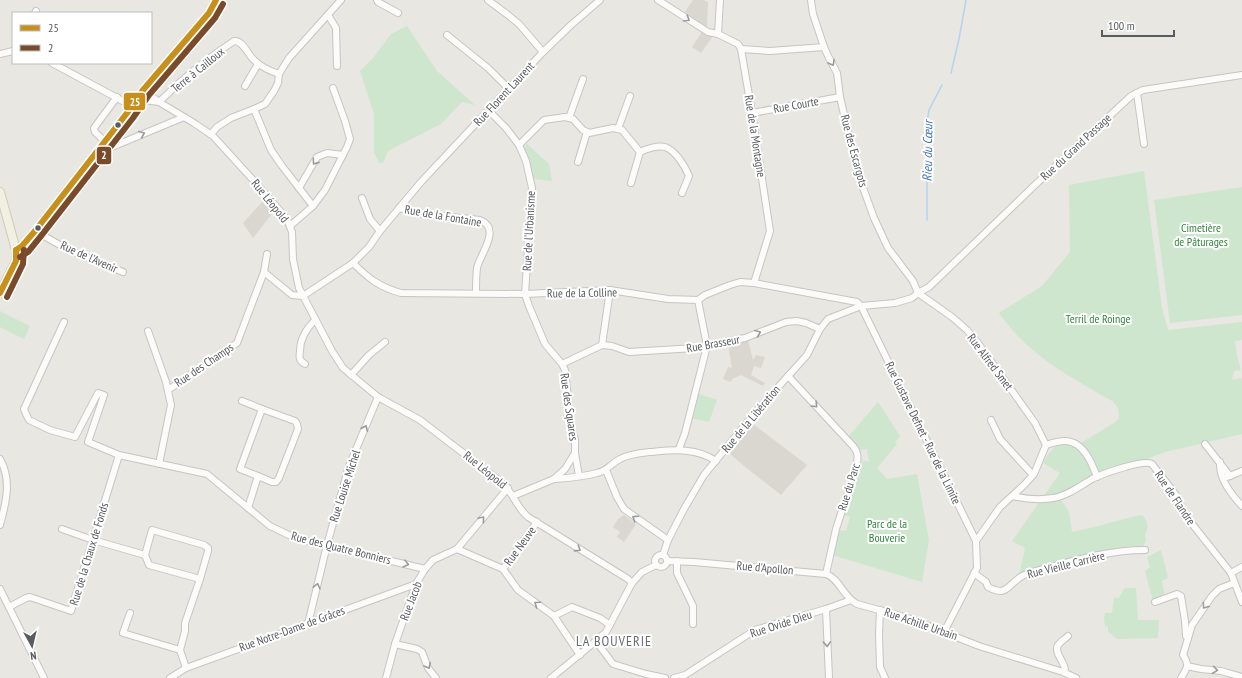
<svg xmlns="http://www.w3.org/2000/svg" width="1242" height="678" font-family="'PT Sans Narrow',sans-serif">
<style>
.education{fill:#d9d7cf}
.green{fill:#cee6cd}
.lines{fill:none;stroke-linecap:round;stroke-linejoin:round}
.stream{stroke:#b2d3f6;stroke-width:1.5}
.minor-casing{stroke:#c5c5c4;stroke-width:8}
.major-casing{stroke:#d1caae;stroke-width:10}
.minor{stroke:#fcfbfa;stroke-width:6}
.major{stroke:#f1f0e4;stroke-width:8}
.bus-1-casing{stroke:#fff;stroke-width:9}
.bus-2-casing{stroke:#fff;stroke-width:9}
.bus-1{stroke:#c7901d;stroke-width:6}
.bus-2{stroke:#7a4b2a;stroke-width:6}
.oneway{stroke:#9a9b9e}
.bus-dot{fill:#585b60;stroke:#fff;stroke-width:1.5}
.labels{text-anchor:middle;stroke-width:4;stroke-linejoin:round;paint-order:stroke}
.street-label{font-size:12px;fill:#585b60;stroke:#fff}
.park-label{font-size:12px;fill:#32853d;stroke:#fff}
.water-label{font-size:13px;font-style:italic;fill:#3c73c4;stroke:#fff}
.quarter-label{font-size:14px;letter-spacing:1px;fill:#696d72;stroke:#fff}
.line-badge{stroke:#fff;stroke-width:1.5}
.badge-label{font-size:11px;text-anchor:middle;font-weight:bold;fill:#fff}
</style>
<rect width="100%" height="100%" fill="#e8e7e1"/>
<g class="education">
<path d="M693 0H703L708 2 707 27 685 12Z"/>
<path d="M702 32 713 36 701 53 692 47Z"/>
<path d="M266 198 275 210 253 238 243 223Z"/>
<path d="M748 340 753 360 756 355 765 357 761 368 754 366 751 375 765 383 763 386 741 375 732 379 731 382 723 379 728 367 732 368 728 344Z"/>
<path d="M753 424 807 465 781 495 744 466 730 454Z"/>
<path d="M624 515 636 524 624 542 617 537 620 532 613 527 618 519Z"/>
</g>
<g class="green">
<path d="M407 26 437 71 475 105 462 102 441 124 388 151 383 163H379L374 152V114L360 71 373 58 391 34Z"/>
<path d="M527 144 549 164 552 181 534 179 524 148Z"/>
<path d="M1144 171 1162 308 1168 330 1242 322V340L1235 341 1237 356 1241 370 1234 371 1232 380 1242 378V434L1165 452 1122 468 1059 497 1069 512 1072 532C1095 528 1117 520 1141 515 1148 519 1149 528 1145 535L1146 541 1141 550 1131 549 1019 576 1025 548 1012 541 1060 473 1043 463C1052 447 1056 442 1075 446L1093 468 1076 446 1114 423 1119 418C1119 410 1118 406 1112 401 1069 376 1029 356 999 313L1042 286 1070 252 1069 185Z"/>
<path d="M1242 187V315L1170 323 1154 200Z"/>
<path d="M0 311 30 326 24 339 0 327Z"/>
<path d="M697 393 717 400 709 422 690 418Z"/>
<path d="M878 402 900 436 895 442 897 444 877 468 887 479 917 474 929 540 922 582 832 555 839 530 846 531 850 517 843 515 844 512H847L863 460 869 462 867 449 860 450 849 436Z"/>
<path d="M1161 550 1168 578 1162 581 1165 596 1153 601 1145 571 1150 567 1147 557Z"/>
<path d="M1125 588H1136L1138 620H1159L1158 638 1117 639 1108 631V627L1105 626 1104 618 1105 613H1112L1114 597 1118 599Z"/>
</g>
<g class="lines">
<g class="stream">
<path d="M951 73 959 39 966 0"/>
<path d="M927 220V122L929 110 942 85"/>
</g>
<defs>
<g id="minor">
<path d="M377 0 378 2 398 13"/>
<path d="M488 0 508 15 519 24 543 52"/>
<path d="M658 0 708 32 718 34 738 44 741 49 752 113 770 231 754 283"/>
<path d="M811 0 813 14 824 47 828 56 837 73 840 97 857 171 874 218 888 248 913 281 918 293"/>
<path d="M35 13 36 11"/>
<path d="M328 15 336 28 337 66"/>
<path d="M718 34 720 0"/>
<path d="M447 35 488 68 509 89"/>
<path d="M741 49 770 51 824 47"/>
<path d="M0 54 13 51"/>
<path d="M52 63 132 106"/>
<path d="M245 86 258 64"/>
<path d="M143 90 159 102 194 123 213 136 255 182 287 219 292 232 293 259 299 288 332 351 343 368 378 397 420 420 501 482C513 492 516 507 528 517L628 579 632 583"/>
<path d="M1137 93 1144 144"/>
<path d="M136 99 159 102"/>
<path d="M159 102C183 78 206 59 234 41 243 40 248 55 254 60 261 67 270 71 279 74"/>
<path d="M254 109 271 150 282 166 313 206"/>
<path d="M489 111 506 128 519 145 526 161 532 188 525 294 529 306 545 344 562 364 565 370 571 427 575 439V453L565 469 554 479 513 496"/>
<path d="M752 113 840 97"/>
<path d="M569 118 583 79"/>
<path d="M618 129 630 96"/>
<path d="M211 134 217 127 231 118 254 109 265 104 274 91 278 83 279 74 289 58 341 0"/>
<path d="M104 141 95 132 94 128 117 97"/>
<path d="M519 145 544 120 565 117 573 119 583 130 589 133 613 128 622 130 640 152C646 149 658 145 665 147 676 151 685 166 689 176L682 193"/>
<path d="M95 154 184 117"/>
<path d="M578 162 587 132"/>
<path d="M631 183 640 152"/>
<path d="M299 188 317 157 327 153 343 155"/>
<path d="M362 198 370 219 380 231"/>
<path d="M399 208 424 214 480 220C502 229 480 254 477 268 476 276 476 285 476 293"/>
<path d="M290 226 313 206 325 190 347 147 350 139 345 121 333 88"/>
<path d="M35 231 67 249 123 272"/>
<path d="M16 250 22 246 35 231 127 113 143 90 209 13 216 0"/>
<path d="M267 254 264 272 292 295 303 296"/>
<path d="M353 263C368 278 379 287 401 293L525 294 610 290 668 299 698 300 705 295 730 285 740 282 754 283 857 302 861 306 976 541 977 568 944 632"/>
<path d="M918 293 952 317 967 330 978 343 1035 423 1046 445"/>
<path d="M303 296 353 263 369 247 380 231 421 182 543 52 571 25 600 0"/>
<path d="M64 322 24 409 26 414 29 420 50 430 75 437 98 393 104 395 88 442 119 455 207 474 270 526 295 538 425 569"/>
<path d="M148 331 166 382 171 405 159 464"/>
<path d="M602 345 612 346 629 352 695 348 745 338 786 322 797 321 806 323 820 329"/>
<path d="M602 345 610 290"/>
<path d="M305 364C299 361 299 357 300 351 300 338 306 329 315 320"/>
<path d="M562 364 602 345"/>
<path d="M351 375 369 355 385 342"/>
<path d="M788 376 853 446C858 452 858 456 857 464L836 529 826 574"/>
<path d="M168 390 237 343 264 272"/>
<path d="M242 401 262 409"/>
<path d="M991 420 1000 439 1033 475"/>
<path d="M1205 444 1230 476"/>
<path d="M1046 445C1052 443 1059 441 1065 441 1083 441 1092 463 1097 477"/>
<path d="M679 449 685 433 707 346 698 300"/>
<path d="M575 453 579 476"/>
<path d="M0 459C12 480 6 503 0 525"/>
<path d="M1220 462C1219 479 1231 494 1242 506"/>
<path d="M606 470 617 497 624 509 668 540"/>
<path d="M1227 477 1242 471"/>
<path d="M554 479C568 478 583 477 597 473 609 470 610 464 620 459 629 454 640 453 650 452 673 450 696 447 716 461"/>
<path d="M1013 496C1025 499 1040 500 1053 498 1067 496 1080 486 1092 479 1102 474 1143 459 1152 464L1176 495 1185 515 1231 573 1242 602"/>
<path d="M248 508 258 476 240 469 262 409 295 421 297 424 298 429 279 478 276 482H272L258 476"/>
<path d="M62 529 93 540 145 555 152 530 204 545 208 548V551L200 579 185 623V631L180 650 186 668"/>
<path d="M976 541 1000 507 1024 485 1034 474 1046 445"/>
<path d="M457 549 503 569 518 590 554 616 580 655"/>
<circle cx="661" cy="561" r="6"/>
<path d="M145 555 149 565 200 579"/>
<path d="M663 555 668 540 684 509 704 475 754 414 807 355 820 329 828 319 861 306 895 303 912 298 918 293 929 287 1036 184 1131 96 1143 90 1242 75"/>
<path d="M667 561 694 562 826 574C840 579 843 597 857 604L908 618 979 646 1063 672 1076 678"/>
<path d="M677 561V573L693 606V624"/>
<path d="M503 569 537 522"/>
<path d="M974 573 986 582 988 587C1005 596 1006 588 1018 579 1022 575 1027 574 1032 572 1070 562 1106 550 1145 550"/>
<path d="M1231 573 1242 567"/>
<path d="M0 589 44 678"/>
<path d="M1155 602 1177 594 1181 596 1185 621 1186 636"/>
<path d="M9 607 26 598 30 597 71 611 119 455"/>
<path d="M826 609 829 678"/>
<path d="M880 610 879 634 880 667 885 678"/>
<path d="M130 613 123 633 180 650"/>
<path d="M554 616 572 607 600 618 610 625"/>
<path d="M308 624 327 545 349 466 378 397"/>
<path d="M596 641 613 664 646 674 665 678"/>
<path d="M395 644 417 649 422 652 428 668 436 678"/>
<path d="M1187 666 1201 669 1221 671 1242 677"/>
<path d="M1065 673C1067 663 1053 654 1058 645 1060 642 1065 639 1068 636"/>
<path d="M170 678 186 668 416 584"/>
<path d="M386 678 395 644 416 584 425 569 433 560 457 549 508 488"/>
<path d="M551 678 584 651 606 632 632 583 642 572 656 565"/>
<path d="M674 678 685 675 755 630 826 609 851 600"/>
<path d="M1181 678C1187 668 1190 665 1183 655L1192 625 1212 596 1219 589 1234 583"/>
</g>
<path id="major" d="M0 192 16 250V261L0 293"/>
</defs>
<use href="#minor" class="minor-casing"/>
<use href="#major" class="major-casing"/>
<use href="#minor" class="minor"/>
<use href="#major" class="major"/>
<defs>
<g id="bus-1">
<path d="M16 250 22 246 35 231 127 113 143 90 209 13 216 0"/>
<path d="M0 293 16 261V250"/>
</g>
<g id="bus-2">
<path d="M20 257 28 252 41 236 133 118 149 95 215 18 223 4"/>
<path d="M7 297 23 264 24 250"/>
</g>
</defs>
<use href="#bus-1" class="bus-1-casing"/>
<use href="#bus-2" class="bus-2-casing"/>
<use href="#bus-1" class="bus-1"/>
<use href="#bus-2" class="bus-2"/>
</g>
<defs><path id="oneway-chevron" d="M-2-3.5L2.5 0L-2 3.5" fill="none" stroke-width="1.6" stroke-linecap="round" stroke-linejoin="round"/></defs>
<g class="oneway">
<use href="#oneway-chevron" transform="translate(687 19) rotate(31)"/>
<use href="#oneway-chevron" transform="translate(832 63) rotate(61)"/>
<use href="#oneway-chevron" transform="translate(142 134) rotate(-23)"/>
<use href="#oneway-chevron" transform="translate(315 162) rotate(125)"/>
<use href="#oneway-chevron" transform="translate(758 333) rotate(-23)"/>
<use href="#oneway-chevron" transform="translate(815 405) rotate(46)"/>
<use href="#oneway-chevron" transform="translate(365 428) rotate(-67)"/>
<use href="#oneway-chevron" transform="translate(635 518) rotate(-146)"/>
<use href="#oneway-chevron" transform="translate(482 519) rotate(-50)"/>
<use href="#oneway-chevron" transform="translate(578 549) rotate(32)"/>
<use href="#oneway-chevron" transform="translate(406 564) rotate(14)"/>
<use href="#oneway-chevron" transform="translate(317 586) rotate(-76)"/>
<use href="#oneway-chevron" transform="translate(537 604) rotate(-145)"/>
<use href="#oneway-chevron" transform="translate(1205 606) rotate(126)"/>
<use href="#oneway-chevron" transform="translate(827 644) rotate(88)"/>
<use href="#oneway-chevron" transform="translate(428 666) rotate(62)"/>
<use href="#oneway-chevron" transform="translate(1215 670) rotate(8)"/>
</g>
<g class="bus-dot">
<circle cx="118" cy="125" r="3.5"/>
<circle cx="38" cy="228" r="3.5"/>
</g>
<g class="labels">
<g class="street-label">
<text transform="translate(198 70) rotate(-39)" y="4">Terre à Cailloux</text>
<text transform="translate(504 94) rotate(-47)" y="4">Rue Florent Laurent</text>
<text transform="translate(796 105) rotate(-10)" y="4">Rue Courte</text>
<text transform="translate(755 136) rotate(81)" y="4">Rue de la Montagne</text>
<text transform="translate(1076 147) rotate(-43)" y="4">Rue du Grand Passage</text>
<text transform="translate(854 151) rotate(75)" y="4">Rue des Escargots</text>
<text transform="translate(270 201) rotate(51)" y="4">Rue Léopold</text>
<text transform="translate(443 216) rotate(10)" y="4">Rue de la Fontaine</text>
<text transform="translate(529 231) rotate(-87)" y="4">Rue de l'Urbanisme</text>
<text transform="translate(89 257) rotate(24)" y="4">Rue de l'Avenir</text>
<text transform="translate(582 293) rotate(-1)" y="4">Rue de la Colline</text>
<text transform="translate(713 344) rotate(-10)" y="4">Rue Brasseur</text>
<text transform="translate(990 362) rotate(53)" y="4">Rue Alfred Smet</text>
<text transform="translate(204 365) rotate(-34)" y="4">Rue des Champs</text>
<text transform="translate(569 407) rotate(82)" y="4">Rue des Squares</text>
<text transform="translate(751 419) rotate(-50)" y="4">Rue de la Libération</text>
<text transform="translate(923 433) rotate(64)" y="4">Rue Gustave Defnet - Rue de la Limite</text>
<text transform="translate(485 470) rotate(39)" y="4">Rue Léopold</text>
<text transform="translate(345 486) rotate(-72)" y="4">Rue Louise Michel</text>
<text transform="translate(849 487) rotate(-73)" y="4">Rue du Parc</text>
<text transform="translate(1175 498) rotate(56)" y="4">Rue de Flandre</text>
<text transform="translate(520 546) rotate(-54)" y="4">Rue Neuve</text>
<text transform="translate(341 548) rotate(14)" y="4">Rue des Quatre Bonniers</text>
<text transform="translate(89 554) rotate(-73)" y="4">Rue de la Chaux de Fonds</text>
<text transform="translate(1066 565) rotate(-14)" y="4">Rue Vieille Carrière</text>
<text transform="translate(765 568) rotate(5)" y="4">Rue d'Apollon</text>
<text transform="translate(411 601) rotate(-69)" y="4">Rue Jacob</text>
<text transform="translate(781 624) rotate(-18)" y="4">Rue Ovide Dieu</text>
<text transform="translate(921 624) rotate(19)" y="4">Rue Achille Urbain</text>
<text transform="translate(292 629) rotate(-20)" y="4">Rue Notre-Dame de Grâces</text>
</g>
<g class="park-label">
<text x="1201" y="232">Cimetière<tspan x="1201" dy="14">de Pâturages</tspan></text>
<text x="1098" y="323">Terril de Roinge</text>
<text x="887" y="528">Parc de la<tspan x="887" dy="14">Bouverie</tspan></text>
</g>
<g class="water-label">
<text transform="translate(927 151) rotate(-89)" y="5">Rieu du Cœur</text>
</g>
<g class="quarter-label">
<text x="614" y="646">LA BOUVERIE</text>
</g>
</g>
<g class="line-badge">
<rect x="123" y="92" width="23" height="19" rx="4" fill="#c7901d"/>
<rect x="96" y="146" width="16" height="19" rx="4" fill="#7a4b2a"/>
</g>
<g class="badge-label">
<text x="135" y="106">25</text>
<text x="104" y="159">2</text>
</g>
<rect x="12" y="12" width="140" height="52" fill="#ffffff" stroke="#bcbdbf"/>
<rect x="20" y="25" width="20" height="6" fill="#c7901d" stroke="#bcbdbf"/>
<text x="48" y="32" font-size="12" fill="#585b60">25</text>
<rect x="20" y="45" width="20" height="6" fill="#7a4b2a" stroke="#bcbdbf"/>
<text x="48" y="52" font-size="12" fill="#585b60">2</text>
<g transform="translate(32 646) rotate(172)" stroke="#ffffff" stroke-width="3" paint-order="stroke">
<path d="M0-3L7 15L0 10L-7 15Z" fill="#585b60"/>
<text y="-6" font-size="11" font-weight="bold" text-anchor="middle" fill="#585b60">N</text>
</g>
<path d="M1102 30v6h72v-6" fill="none" stroke="#585b60" stroke-width="2"/>
<text x="1108" y="30" font-size="12" fill="#585b60" stroke="#ffffff" stroke-width="3" paint-order="stroke">100 m</text>
</svg>
